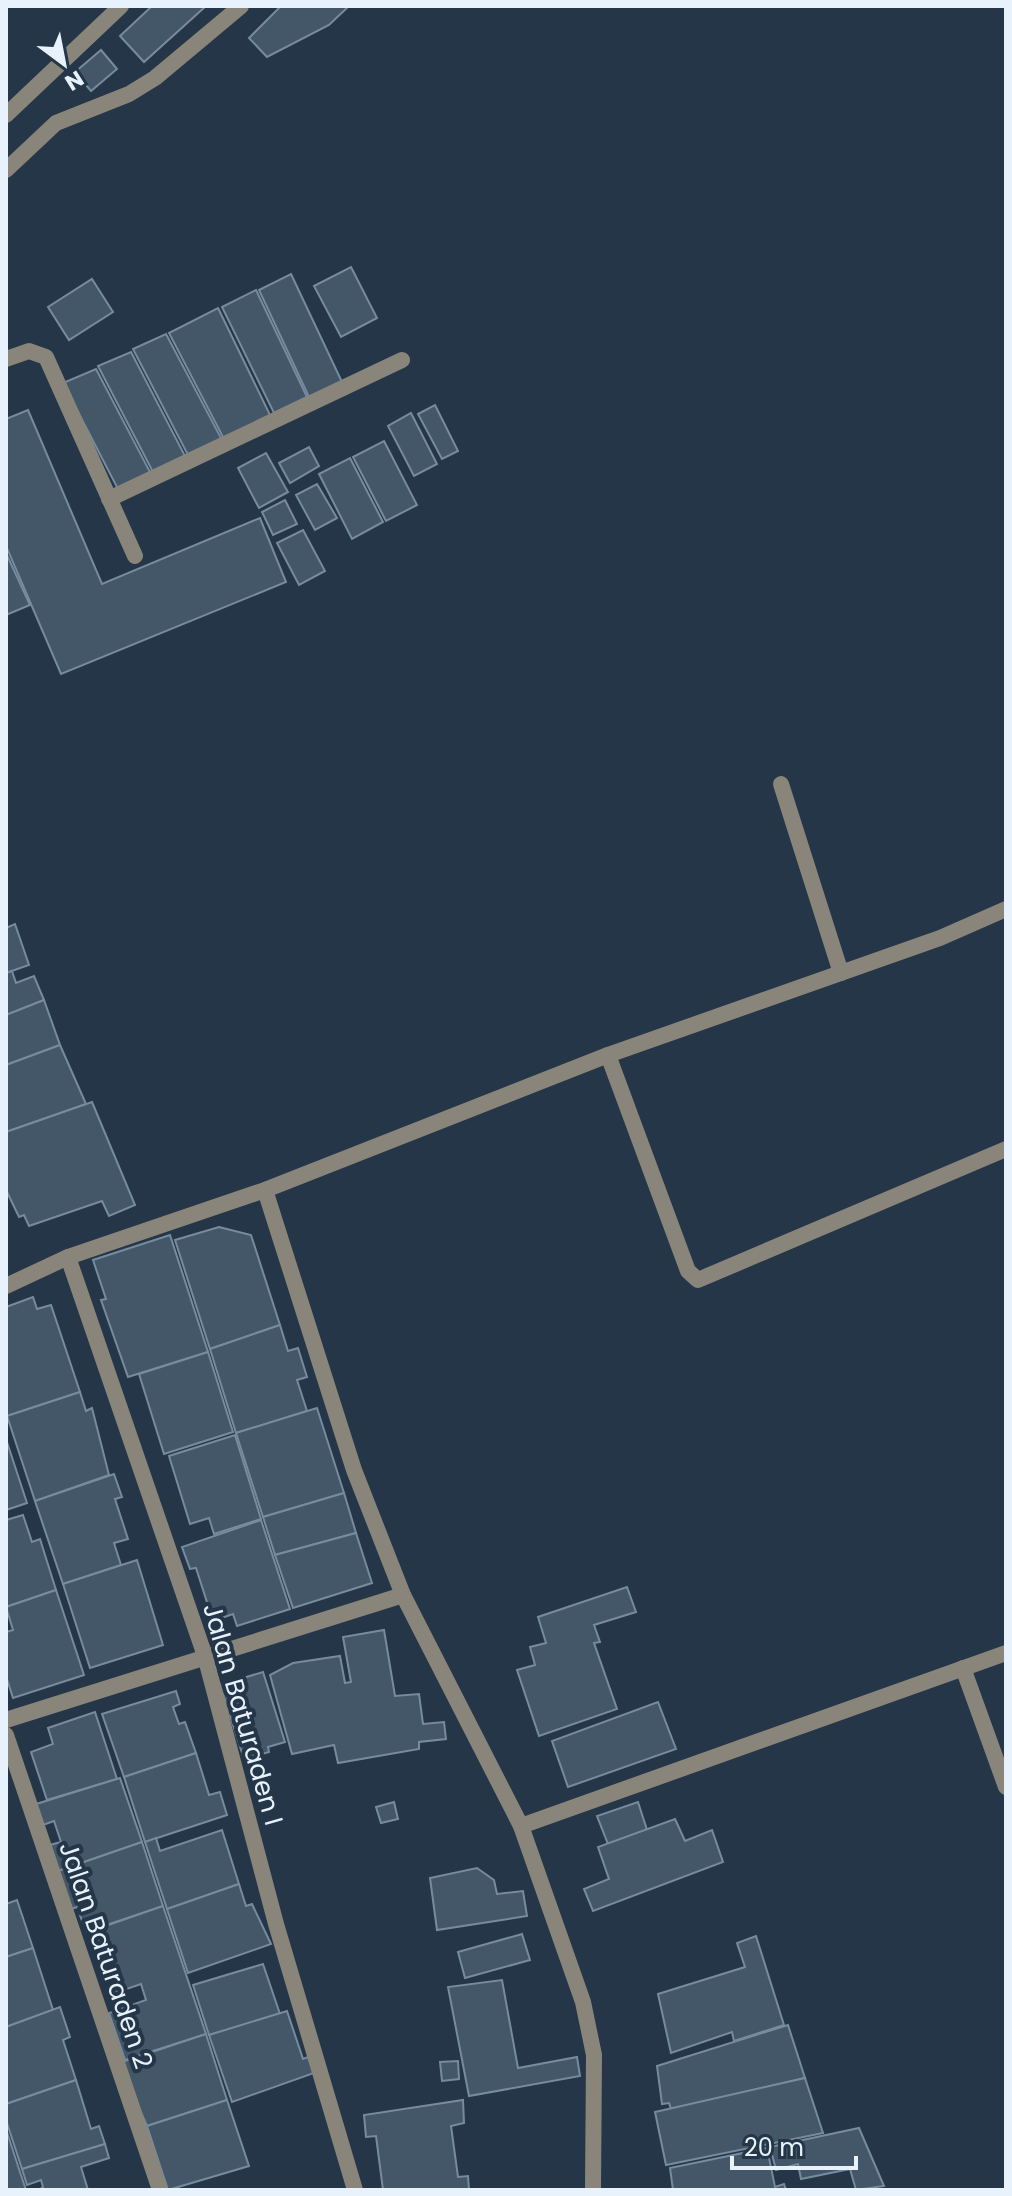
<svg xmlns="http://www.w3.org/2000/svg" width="1012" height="2196" font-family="Poppins,sans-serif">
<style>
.building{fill:#445769;stroke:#778b9f;stroke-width:2}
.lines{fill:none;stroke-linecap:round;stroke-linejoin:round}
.lane{stroke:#89857a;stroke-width:16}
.street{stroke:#89857a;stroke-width:16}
.labels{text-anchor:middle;stroke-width:8;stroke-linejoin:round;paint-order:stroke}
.street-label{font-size:26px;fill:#e7f2fd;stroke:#243647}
</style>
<rect width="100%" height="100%" fill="#243647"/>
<g class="building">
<path d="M152 6H206L144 62 120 36Z"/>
<path d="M281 6H349L329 25 267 57 249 38Z"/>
<path d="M101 50 117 69 91 91 75 72Z"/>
<path d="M351 267 377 318 341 337 314 286Z"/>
<path d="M291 274 342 382 309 397 259 290Z"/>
<path d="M92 279 113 312 69 340 48 307Z"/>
<path d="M256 290 307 397 274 413 222 307Z"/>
<path d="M218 308 271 417 224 439 169 333Z"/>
<path d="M166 334 222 440 189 457 133 349Z"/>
<path d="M131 352 186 458 154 474 98 366Z"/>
<path d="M96 369 151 474 119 491 63 383Z"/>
<path d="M435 405 458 451 442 459 418 414Z"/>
<path d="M28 410 102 584 260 518 286 582 61 674 6 546V419Z"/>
<path d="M411 413 437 464 414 476 388 426Z"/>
<path d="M384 441 417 505 386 521 353 457Z"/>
<path d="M309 447 319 466 290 483 279 463Z"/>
<path d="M266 453 288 492 259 508 238 468Z"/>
<path d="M350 458 383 522 352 539 319 474Z"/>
<path d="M317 484 337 518 315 530 296 495Z"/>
<path d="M285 500 297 524 273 535 262 512Z"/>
<path d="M303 530 325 571 299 585 277 543Z"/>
<path d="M6 553 30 605 6 615Z"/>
<path d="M15 924 29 965 6 973V928Z"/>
<path d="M12 971 16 983 34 976 44 1000 6 1015V973Z"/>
<path d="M44 1000 60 1045 6 1065V1015Z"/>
<path d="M60 1045 86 1104 6 1132V1065Z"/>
<path d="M92 1102 135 1205 109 1216 102 1201 29 1226 24 1215 19 1217 6 1190V1132Z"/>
<path d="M219 1227 251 1235 280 1325 210 1349 175 1240Z"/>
<path d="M170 1235 208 1352 128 1377 101 1300 106 1299 93 1260Z"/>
<path d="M33 1297 37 1309 51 1305 80 1392 7 1416 6 1307Z"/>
<path d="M280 1325 288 1351 298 1348 307 1377 297 1380 307 1411 236 1433 210 1349Z"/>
<path d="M208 1352 233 1432 164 1454 139 1374Z"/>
<path d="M80 1392 86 1411 92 1408 109 1475 35 1501 7 1416Z"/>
<path d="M317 1408 344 1493 263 1517 236 1433Z"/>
<path d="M235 1435 261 1519 214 1534 209 1518 190 1524 169 1456Z"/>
<path d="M6 1439 27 1503 6 1510Z"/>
<path d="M114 1474 122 1497 115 1499 128 1539 114 1543 121 1565 63 1584 35 1501Z"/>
<path d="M344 1493 356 1533 275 1555 263 1517Z"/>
<path d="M23 1515 32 1542 40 1539 56 1590 6 1607V1520Z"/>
<path d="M261 1520 290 1609 237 1626 233 1614 213 1621 196 1568 190 1569 182 1547Z"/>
<path d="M356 1533 372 1583 293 1608 275 1555Z"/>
<path d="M137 1560 163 1645 90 1668 63 1584Z"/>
<path d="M627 1587 636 1612 594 1625 600 1642 594 1643 617 1709 539 1736 517 1670 535 1665 530 1647 546 1643 538 1617Z"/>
<path d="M56 1590 84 1675 13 1698 6 1676V1632L13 1630 6 1607Z"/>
<path d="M384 1630 395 1696 419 1694 423 1724 444 1722 446 1739 419 1742V1749L338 1763 334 1745 292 1754 270 1675 293 1663 340 1656 345 1683 351 1682 343 1637Z"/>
<path d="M263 1672 285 1742 268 1747 269 1752 244 1759 220 1685Z"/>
<path d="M176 1691 180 1704 173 1707 179 1724 185 1722 196 1753 124 1777 102 1714Z"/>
<path d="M658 1702 676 1749 568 1787 552 1741Z"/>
<path d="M95 1712 117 1779 47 1800 31 1752 53 1744 48 1728Z"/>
<path d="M196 1753 209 1795 220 1792 227 1815 145 1842 124 1777Z"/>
<path d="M120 1778 142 1842 55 1872 46 1846 61 1842 54 1821 40 1826 33 1805Z"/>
<path d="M394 1802 398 1819 381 1823 376 1807Z"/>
<path d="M638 1802 647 1830 608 1844 597 1816Z"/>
<path d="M675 1819 685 1841 712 1830 723 1862 593 1911 584 1889 609 1879 598 1847Z"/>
<path d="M222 1830 239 1884 167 1909 145 1842 156 1838 160 1851Z"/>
<path d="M142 1842 163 1906 86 1932 77 1907 68 1910 55 1872Z"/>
<path d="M477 1868 494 1880 497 1894 523 1891 527 1916 437 1930 430 1878Z"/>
<path d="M239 1884 246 1906 252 1904 271 1944 188 1973 167 1909Z"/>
<path d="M17 1900 33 1948 6 1957V1904Z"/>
<path d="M163 1906 206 2034 125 2060 109 2013 146 2000 141 1984 112 1994 91 1931Z"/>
<path d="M522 1934 530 1960 465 1978 458 1952Z"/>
<path d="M756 1936 784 2025 734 2041 732 2032 671 2053 658 1994 745 1967 737 1943Z"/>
<path d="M33 1948 53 2010 6 2027V1957Z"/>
<path d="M263 1964 280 2014 209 2035 193 1985Z"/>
<path d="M502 1980 518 2068 577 2057 580 2076 469 2096 448 1987Z"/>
<path d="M60 2007 70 2037 63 2040 76 2080 6 2104V2027Z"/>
<path d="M287 2011 303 2059 308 2057 314 2073 232 2102 209 2035Z"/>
<path d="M788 2025 805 2078 671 2109 669 2103 662 2104 657 2066Z"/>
<path d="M206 2034 227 2100 147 2126 119 2063Z"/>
<path d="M458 2061 459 2079 442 2081 440 2062Z"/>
<path d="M805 2078 823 2133 666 2165 655 2112Z"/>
<path d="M76 2080 91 2129 99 2126 105 2144 22 2169 6 2120V2104Z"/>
<path d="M227 2100 249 2166 168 2190 147 2126Z"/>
<path d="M463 2100 464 2123 451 2126 458 2177 468 2176 469 2190H383L376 2136 366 2137 364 2115Z"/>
<path d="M859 2128 884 2186 856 2190 850 2169 801 2179 798 2164 776 2170 770 2147Z"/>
<path d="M6 2129 19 2169 26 2190H6Z"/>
<path d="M105 2144 109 2158 81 2167 88 2190H39L43 2187 41 2180 27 2185 22 2169Z"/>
<path d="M767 2148 775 2187 784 2184 786 2190H673L670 2168Z"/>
</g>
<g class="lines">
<g class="lane">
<path d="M6 115 121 6"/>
<path d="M6 170 56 123 129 94 155 78 241 6"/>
</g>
<g class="street">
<path d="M6 359 29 351 46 357 135 556"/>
<path d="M109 499 402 360"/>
<path d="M781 784 841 973"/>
<path d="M608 1055 688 1271 698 1280 1006 1149"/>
<path d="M265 1190 354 1470 403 1595 521 1826 583 2002 594 2055 593 2190"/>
<path d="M68 1257 205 1656 276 1924 355 2190"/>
<path d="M6 1286 68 1257 265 1190 608 1055 940 938 1006 909"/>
<path d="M963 1668 1006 1787"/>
<path d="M6 1720 403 1595"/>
<path d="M6 1735 160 2190"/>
<path d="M521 1826 1006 1653"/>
</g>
</g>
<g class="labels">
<g class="street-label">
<text transform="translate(243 1714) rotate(74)" y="9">Jalan Baturaden I</text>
<text transform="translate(106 1955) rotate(71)" y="9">Jalan Baturaden 2</text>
</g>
</g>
<rect width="1012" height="2196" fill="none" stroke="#e7f2fd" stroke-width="16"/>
<g transform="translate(64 64) rotate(148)" stroke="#243647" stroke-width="6" paint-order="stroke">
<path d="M0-6L14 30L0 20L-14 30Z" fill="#e7f2fd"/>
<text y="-12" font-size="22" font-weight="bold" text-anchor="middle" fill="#e7f2fd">N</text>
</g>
<path d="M732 2156v12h124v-12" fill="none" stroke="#e7f2fd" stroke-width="4"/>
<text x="744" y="2156" font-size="24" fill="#e7f2fd" stroke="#243647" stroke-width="6" paint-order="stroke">20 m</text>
</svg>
